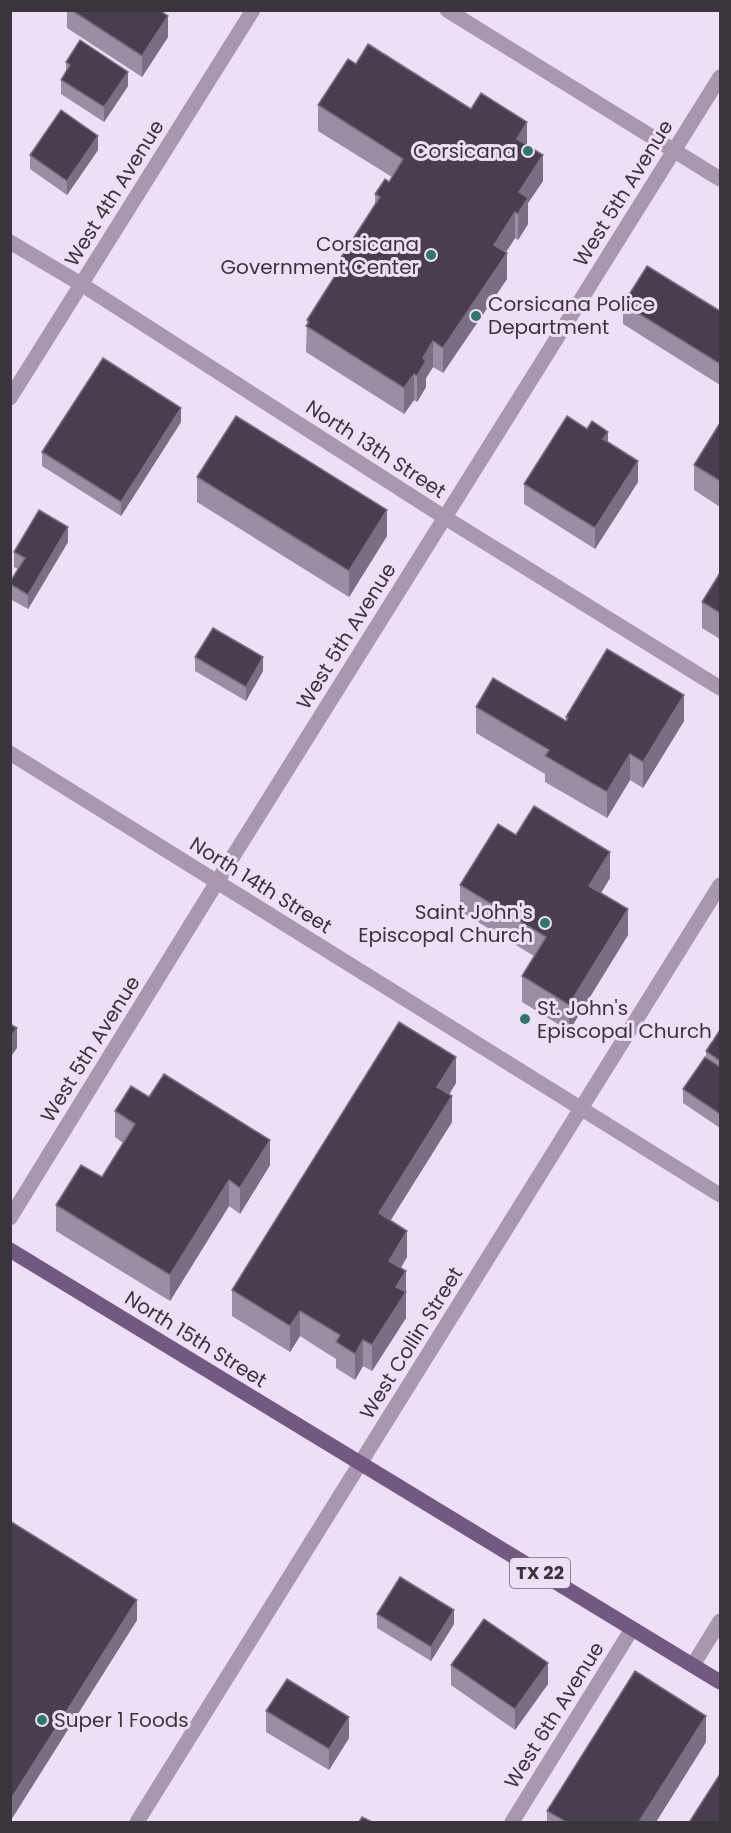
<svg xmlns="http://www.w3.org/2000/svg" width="731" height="1833" font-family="Poppins,sans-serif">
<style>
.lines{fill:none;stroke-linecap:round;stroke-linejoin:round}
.minor{stroke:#a798b0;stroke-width:15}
.tertiary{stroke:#a798b0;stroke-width:15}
.primary{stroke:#735881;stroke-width:15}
.wall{fill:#9b8ea3}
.shaded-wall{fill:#7a6e82}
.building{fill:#493e50;stroke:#7a6e82;stroke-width:1.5}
.poi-dot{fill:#30766b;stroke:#eddff6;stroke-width:2}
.labels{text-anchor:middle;stroke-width:6;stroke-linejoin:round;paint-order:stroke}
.shield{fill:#eddff6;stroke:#706774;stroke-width:1.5}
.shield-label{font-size:18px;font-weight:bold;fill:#3a343d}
.poi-label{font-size:20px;fill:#3a343d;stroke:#eddff6;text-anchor:end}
.street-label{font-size:20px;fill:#3a343d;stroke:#eddff6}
</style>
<rect width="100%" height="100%" fill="#eddff6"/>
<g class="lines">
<g class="minor">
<path d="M10 242 81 284 444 517 720 688"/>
<path d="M10 398 253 10"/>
<path d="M10 753 720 1195"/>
<path d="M693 1665 720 1621"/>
<path d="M137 1822 720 885"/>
<path d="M512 1822 632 1629"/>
</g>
<g class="tertiary">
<path d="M447 10 720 179"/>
<path d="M10 1218 217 882 720 77"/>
</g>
<path class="primary" d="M10 1250 720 1682"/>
</g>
<g class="wall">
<path d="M67 10H159L168 37 142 77 67 28Z"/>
<path d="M66 62 128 86 104 122 61 94V80L66 73Z"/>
<path d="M356 64 527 145 543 181 528 203V224L518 240 515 238 506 252 507 279 443 373 433 367 426 378V387L417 402 414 400 404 414 306 352 307 320 338 271V262L375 204V194L389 182 392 177 318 131V105Z"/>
<path d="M98 150 67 195 30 169V155Z"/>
<path d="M623 304 720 311V385L623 324Z"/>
<path d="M181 422 121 516 42 466V452Z"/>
<path d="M720 423V507L694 490V465Z"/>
<path d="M608 443 638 482 595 549 524 504V484Z"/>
<path d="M197 477 387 536 349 597 197 502Z"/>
<path d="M68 542 28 609 10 599V582L18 569 14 567V552Z"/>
<path d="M720 573V639L702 628V602Z"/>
<path d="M195 657 263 671 246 701 195 671Z"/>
<path d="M476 707 566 721V717L684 721 643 788 630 780 607 818 545 782V774L476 733Z"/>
<path d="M516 835 610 878 601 893 628 935 569 1031 522 1002V976L534 956 460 911V885Z"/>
<path d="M720 1030V1128L683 1103V1089L706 1057V1051Z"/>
<path d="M456 1083 449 1095 452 1122 390 1220 407 1257 401 1268 406 1271V1318L372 1371 363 1366 355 1380 336 1368V1359L300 1336 290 1352 232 1316V1290Z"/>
<path d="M149 1097 270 1165 240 1214 229 1206 170 1301 56 1231V1205L102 1177 123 1143 115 1137V1111Z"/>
<path d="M10 1521 137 1620 11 1820 10 1819Z"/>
<path d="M377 1614 454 1624 431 1661 377 1628Z"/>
<path d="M451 1665 548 1684 515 1730 451 1685Z"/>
<path d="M266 1711 349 1738 329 1770 266 1732Z"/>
<path d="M706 1742 656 1822H547V1811Z"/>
</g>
<g class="shaded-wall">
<path d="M168 16V37L142 77V56Z"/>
<path d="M128 72V86L104 122V107Z"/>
<path d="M527 122V148L517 139Z"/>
<path d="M98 136V150L67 195V181Z"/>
<path d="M543 155V181L528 203V224L518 240 519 192Z"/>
<path d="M515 212V238L494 271V245Z"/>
<path d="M507 253V279L443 373V348Z"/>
<path d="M433 341V367L426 378V387L417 402V376L423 358Z"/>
<path d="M414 374V400L404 414V388Z"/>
<path d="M181 408V422L121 516V502Z"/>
<path d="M608 432V452L603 439Z"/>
<path d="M638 461V482L595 549V528Z"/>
<path d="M387 510V536L349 597V571Z"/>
<path d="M68 527V542L28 609V595Z"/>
<path d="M263 657V671L246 701V687Z"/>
<path d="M684 695V721L643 788V762Z"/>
<path d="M630 754V780L607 818V792Z"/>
<path d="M610 852V878L589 912V886Z"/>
<path d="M628 909V935L569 1031V1005Z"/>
<path d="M17 1028V1048L10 1058V1038Z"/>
<path d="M456 1057V1083L437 1113V1087Z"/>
<path d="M452 1096V1122L379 1239V1213Z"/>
<path d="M270 1140V1165L240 1214V1188Z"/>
<path d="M229 1180V1206L170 1301V1275Z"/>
<path d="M407 1231V1257L389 1286V1261Z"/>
<path d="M406 1271V1318L372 1371V1345L396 1287Z"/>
<path d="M300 1311V1336L290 1352V1326Z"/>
<path d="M363 1340V1366L355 1380V1354Z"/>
<path d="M137 1600V1620L11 1820V1799Z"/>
<path d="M454 1610V1624L431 1661V1647Z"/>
<path d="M548 1663V1684L515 1730V1709Z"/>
<path d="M706 1716V1742L656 1822H639Z"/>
<path d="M349 1717V1738L329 1770V1749Z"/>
</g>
<g class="building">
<path d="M71 10H159L168 16 142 56Z"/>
<path d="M80 40 128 72 104 107 61 80 70 65 66 62Z"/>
<path d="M368 44 471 109 481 93 527 122 517 139 543 155 519 192 528 198 518 214 515 212 494 245 507 253 443 348 433 341 423 358 426 361 417 376 414 374 404 388 306 326 309 322 307 320 342 265 338 262 380 197 375 194 385 179 389 182 403 159 318 105 348 59 356 64Z"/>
<path d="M61 110 98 136 67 181 30 155Z"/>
<path d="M647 266 720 311V364L623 304Z"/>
<path d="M103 358 181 408 121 502 42 452Z"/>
<path d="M236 416 387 510 349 571 197 477Z"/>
<path d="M567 416 587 429 592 421 608 432 603 439 638 461 595 528 524 484Z"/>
<path d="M720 423V481L694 465Z"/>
<path d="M39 510 68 527 28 595 10 584V582L25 558 14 552Z"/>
<path d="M720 573V613L702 602Z"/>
<path d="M213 628 263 657 246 687 195 657Z"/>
<path d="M607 649 684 695 643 762 630 754 607 792 545 756 549 750 476 707 493 678 566 721 568 718 566 717Z"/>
<path d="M534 806 610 852 589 886 628 909 569 1005 522 976 546 937 460 885 498 824 516 835Z"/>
<path d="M399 1022 456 1057 437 1087 452 1096 379 1213 407 1231 389 1261 406 1271 396 1287 406 1292 372 1345 363 1340 355 1354 336 1342 340 1335 300 1311 290 1326 232 1290Z"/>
<path d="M10 1024 17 1028 10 1038Z"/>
<path d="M720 1030V1061L706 1051Z"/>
<path d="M705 1057 720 1067V1114L683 1089Z"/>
<path d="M164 1074 270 1140 240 1188 229 1180 170 1275 56 1205 81 1165 102 1177 135 1124 115 1111 131 1086 149 1097Z"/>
<path d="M10 1521 137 1600 11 1799H10Z"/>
<path d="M400 1577 454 1610 431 1647 377 1614Z"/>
<path d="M484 1619 548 1663 515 1709 451 1665Z"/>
<path d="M635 1671 706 1716 639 1822H566L547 1811Z"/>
<path d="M287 1679 349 1717 329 1749 266 1711Z"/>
<path d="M720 1774V1822H692L690 1821Z"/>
<path d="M362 1817 372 1822H359Z"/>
</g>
<g class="poi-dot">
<circle cx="528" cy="151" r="6"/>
<circle cx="431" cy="255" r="6"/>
<circle cx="476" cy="316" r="6"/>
<circle cx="545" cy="923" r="6"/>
<circle cx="525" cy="1019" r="6"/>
<circle cx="42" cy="1720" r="6"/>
</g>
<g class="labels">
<rect class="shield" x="510" y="1558" width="60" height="30" rx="4.5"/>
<g class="shield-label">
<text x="540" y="1579">TX 22</text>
</g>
<g class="poi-label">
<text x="516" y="158">Corsicana</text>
<text x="419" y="251">Corsicana<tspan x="419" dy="23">Government Center</tspan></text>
<text x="488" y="311" text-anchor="start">Corsicana Police<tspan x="488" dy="23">Department</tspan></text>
<text x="533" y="919">Saint John's<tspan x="533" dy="23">Episcopal Church</tspan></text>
<text x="537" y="1015" text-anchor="start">St. John's<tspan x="537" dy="23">Episcopal Church</tspan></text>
<text x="54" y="1727" text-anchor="start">Super 1 Foods</text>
</g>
<g class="street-label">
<text transform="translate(114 193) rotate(-58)" y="7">West 4th Avenue</text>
<text transform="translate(623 193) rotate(-58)" y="7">West 5th Avenue</text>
<text transform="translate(376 449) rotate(33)" y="7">North 13th Street</text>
<text transform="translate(346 636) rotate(-58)" y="7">West 5th Avenue</text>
<text transform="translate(261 885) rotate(32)" y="7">North 14th Street</text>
<text transform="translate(90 1049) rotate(-58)" y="7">West 5th Avenue</text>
<text transform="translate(196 1339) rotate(32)" y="7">North 15th Street</text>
<text transform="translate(411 1343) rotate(-58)" y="7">West Collin Street</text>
<text transform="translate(554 1715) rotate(-58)" y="7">West 6th Avenue</text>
</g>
</g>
<rect width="731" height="1833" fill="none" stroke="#3a343d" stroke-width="24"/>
</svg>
